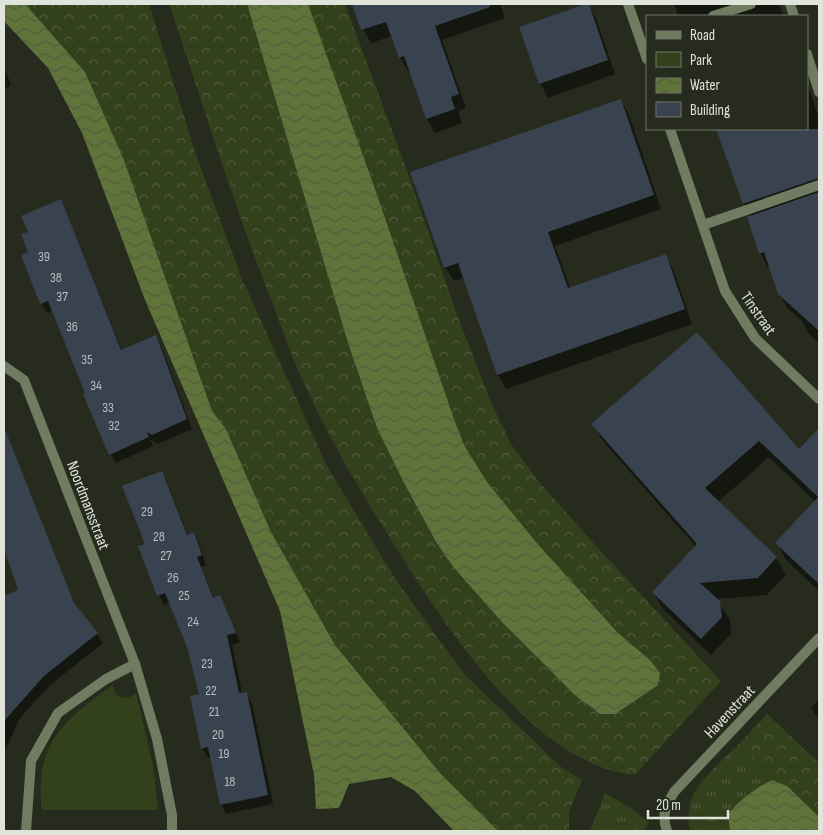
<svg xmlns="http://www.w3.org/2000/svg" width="823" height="835" font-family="'Sofia Sans Condensed',sans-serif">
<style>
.grass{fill:url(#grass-tufts)}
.forest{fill:url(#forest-crowns)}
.green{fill:#33401c}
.water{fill:url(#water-waves)}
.shadow{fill:#0007}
.building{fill:#39434f}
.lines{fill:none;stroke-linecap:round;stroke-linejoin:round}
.service{stroke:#717b62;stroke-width:10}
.minor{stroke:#717b62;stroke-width:10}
.labels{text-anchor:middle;stroke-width:4;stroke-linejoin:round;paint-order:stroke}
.number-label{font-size:14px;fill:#b6bcb8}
.street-label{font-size:16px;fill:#e0e4db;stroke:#262b1e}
</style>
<defs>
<pattern id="grass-tufts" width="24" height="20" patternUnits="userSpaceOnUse" patternTransform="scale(1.25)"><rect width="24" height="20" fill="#33401c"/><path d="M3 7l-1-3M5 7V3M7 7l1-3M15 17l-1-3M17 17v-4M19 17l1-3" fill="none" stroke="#505b3c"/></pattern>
<pattern id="forest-crowns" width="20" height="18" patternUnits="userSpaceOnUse" patternTransform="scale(1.25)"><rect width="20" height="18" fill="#33401c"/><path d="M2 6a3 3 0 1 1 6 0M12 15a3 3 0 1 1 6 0" fill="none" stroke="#505b3c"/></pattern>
<pattern id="water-waves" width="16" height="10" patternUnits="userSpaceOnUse" patternTransform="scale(1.25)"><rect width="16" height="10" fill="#5f733b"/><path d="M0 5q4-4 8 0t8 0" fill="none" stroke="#515c3e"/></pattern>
</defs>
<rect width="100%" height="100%" fill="#262b1e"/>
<g class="grass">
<path d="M739 744 787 786 772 781C754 789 741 799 728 814L730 831H690C688 821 688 810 691 800 696 783 726 757 739 744Z"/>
<path d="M605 793 627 806 649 822 644 831H590Z"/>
</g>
<g class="forest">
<path d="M25 4H149L196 155 242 279 328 468 396 580 464 674 561 767 582 780 569 812V831H498L440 773 335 645 271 532 226 429 212 411 124 160Z"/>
<path d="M169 4H247L348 343 377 428 403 481 436 542 454 568 501 621 650 660 617 632 536 542 487 482 464 445 454 419 373 183 308 4H345L409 176 456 312 490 400 511 444 539 482 598 548 721 681 635 775C535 766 449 631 400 554 365 499 331 443 304 383 292 358 283 331 273 305 234 206 203 104 169 4Z"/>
<path d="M767 714 819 763V817L739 744Z"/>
</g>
<path class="green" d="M113 685C114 698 126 702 136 693L153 765 158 808 155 810H43L41 807C41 795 40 784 42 772 47 731 82 707 113 685Z"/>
<g class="water">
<path d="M4 4H25L85 72 124 160 212 411 226 429 271 532 335 645 440 773 498 831H454L415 791 391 777 349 784 339 808 316 809 314 775 280 611 145 300 82 133 48 68 4 21Z"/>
<path d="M247 4H308L373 183 454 419 464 445 487 482 536 542 617 632 650 660 660 673 658 685 615 714H600L576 696 501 621 454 568 436 542 403 481 377 428 348 343Z"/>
<path d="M772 780 787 786 819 817V831H730L728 814C741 799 754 789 772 780Z"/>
</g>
<g class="shadow">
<path d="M354 4H500L505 18 442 40 466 108 458 111 462 123 435 133 427 119 410 71H408L400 58 392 36 371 43 363 29Z"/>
<path d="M588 4 596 18 615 74 548 98 540 83Z"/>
<path d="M674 4H779L784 16H678Z"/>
<path d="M4 66 11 85 4 90Z"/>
<path d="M807 82 819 118V343L809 334 802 321 787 308 779 293 770 266 768 267 760 253 752 217 744 204 718 129H807Z"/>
<path d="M621 101 629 115 661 209 555 246 570 288 665 255 673 269 692 324 506 389 498 375 464 278 454 281 445 267Z"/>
<path d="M60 201 65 210 122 351 156 336 161 346 192 429 158 444 150 439 153 446 116 463 111 454 53 311 47 313 42 304 23 255 30 252 29 233Z"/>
<path d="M697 334 799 450 809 440 819 450V591L786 560 777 543 816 502 769 457 718 502 776 558 786 575 767 595 716 599 730 620 731 634 711 655 663 609 653 592 696 547 603 441 593 424Z"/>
<path d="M4 434 16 464 6 546 4 539Z"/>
<path d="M162 473 167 482 188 536 194 533 199 543 206 565 201 567 214 599 219 597 240 642 232 645 240 683 242 694 246 693 252 703 273 804 226 814 221 804 211 757 208 758 202 748 200 695 188 646 170 602 164 605 159 595 140 547 147 544Z"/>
<path d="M65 584 76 608 97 634 103 643 49 686 20 718 4 753V703L7 704 4 700V651Z"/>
<path d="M819 699V719L811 708Z"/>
</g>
<g class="building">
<path d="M352 4H490V7L435 26 459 94 451 97 455 109 426 119 404 56 399 58 386 22 361 30Z"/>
<path d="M586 4H589L608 60 539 84 519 27Z"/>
<path d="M621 99 654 195 548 232 568 288 666 254 685 309 497 375 458 263 444 268 410 172Z"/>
<path d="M716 129H819V178L743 204Z"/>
<path d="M819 192V331L778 294 764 252 759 254 747 217Z"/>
<path d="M61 199 121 350 156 335 187 419 152 435 147 432 149 437 109 455 83 394 85 393 48 301 40 304 21 255 28 252 21 234 28 232 21 216Z"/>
<path d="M697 332 799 449 819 428V584L775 543 818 497 759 441 705 488 777 557 758 578 700 583 720 601 722 617 701 639 652 592 697 544 591 424Z"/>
<path d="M4 432H6L74 603 98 633 44 676 4 721V596L18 590 4 549Z"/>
<path d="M162 471 187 535 194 532 202 555 197 557 213 598 220 595 236 633 227 635 235 673 239 693 247 692 268 795 220 805 208 747 201 749 190 696 199 694 187 647 165 593 157 596 138 546 145 544 122 486Z"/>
</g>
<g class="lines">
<g class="service">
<path d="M790 4 794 16"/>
<path d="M713 16 751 4"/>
<path d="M807 54 819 92"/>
</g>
<g class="minor">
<path d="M628 4 647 59"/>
<path d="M670 129 725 291 755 338 819 399"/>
<path d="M703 225 819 185"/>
<path d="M4 366 24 380 135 664 157 739 172 815V831"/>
<path d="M26 831 31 761 58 713 106 679 135 664"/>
<path d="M667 831C661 815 666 806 674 792L819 638"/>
</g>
</g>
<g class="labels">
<g class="number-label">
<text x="44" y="261">39</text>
<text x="56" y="282">38</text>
<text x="62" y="301">37</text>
<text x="72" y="331">36</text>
<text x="87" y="364">35</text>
<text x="96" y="390">34</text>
<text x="108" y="412">33</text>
<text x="114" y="430">32</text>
<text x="147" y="516">29</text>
<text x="159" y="541">28</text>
<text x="166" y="560">27</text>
<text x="173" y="582">26</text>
<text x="184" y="600">25</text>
<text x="193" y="626">24</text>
<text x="207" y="668">23</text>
<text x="211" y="695">22</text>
<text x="214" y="716">21</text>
<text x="218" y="739">20</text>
<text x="224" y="758">19</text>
<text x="230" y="786">18</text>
</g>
<g class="street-label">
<text transform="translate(759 313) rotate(55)" y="6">Tinstraat</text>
<text transform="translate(89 505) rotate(69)" y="6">Noordmansstraat</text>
<text transform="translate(729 711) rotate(-47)" y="6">Havenstraat</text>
</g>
</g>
<rect width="823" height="835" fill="none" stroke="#e0e4db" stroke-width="10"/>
<rect x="646" y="15" width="162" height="115" fill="#262b1e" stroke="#70756a"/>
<rect x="656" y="31" width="25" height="8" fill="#717b62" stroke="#70756a"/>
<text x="690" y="40" font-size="15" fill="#e0e4db">Road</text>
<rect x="656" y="52" width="25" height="15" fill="#33401c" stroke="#70756a"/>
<text x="690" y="65" font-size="15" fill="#e0e4db">Park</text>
<rect x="656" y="78" width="25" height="15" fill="url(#water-waves)" stroke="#70756a"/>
<text x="690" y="90" font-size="15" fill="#e0e4db">Water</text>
<rect x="656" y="102" width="25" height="15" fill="#39434f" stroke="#70756a"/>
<text x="690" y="115" font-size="15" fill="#e0e4db">Building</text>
<path d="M648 810v8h80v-8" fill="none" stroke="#e0e4db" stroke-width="2.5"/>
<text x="656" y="810" font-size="15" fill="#e0e4db" stroke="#262b1e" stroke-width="4" paint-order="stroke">20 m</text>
</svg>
